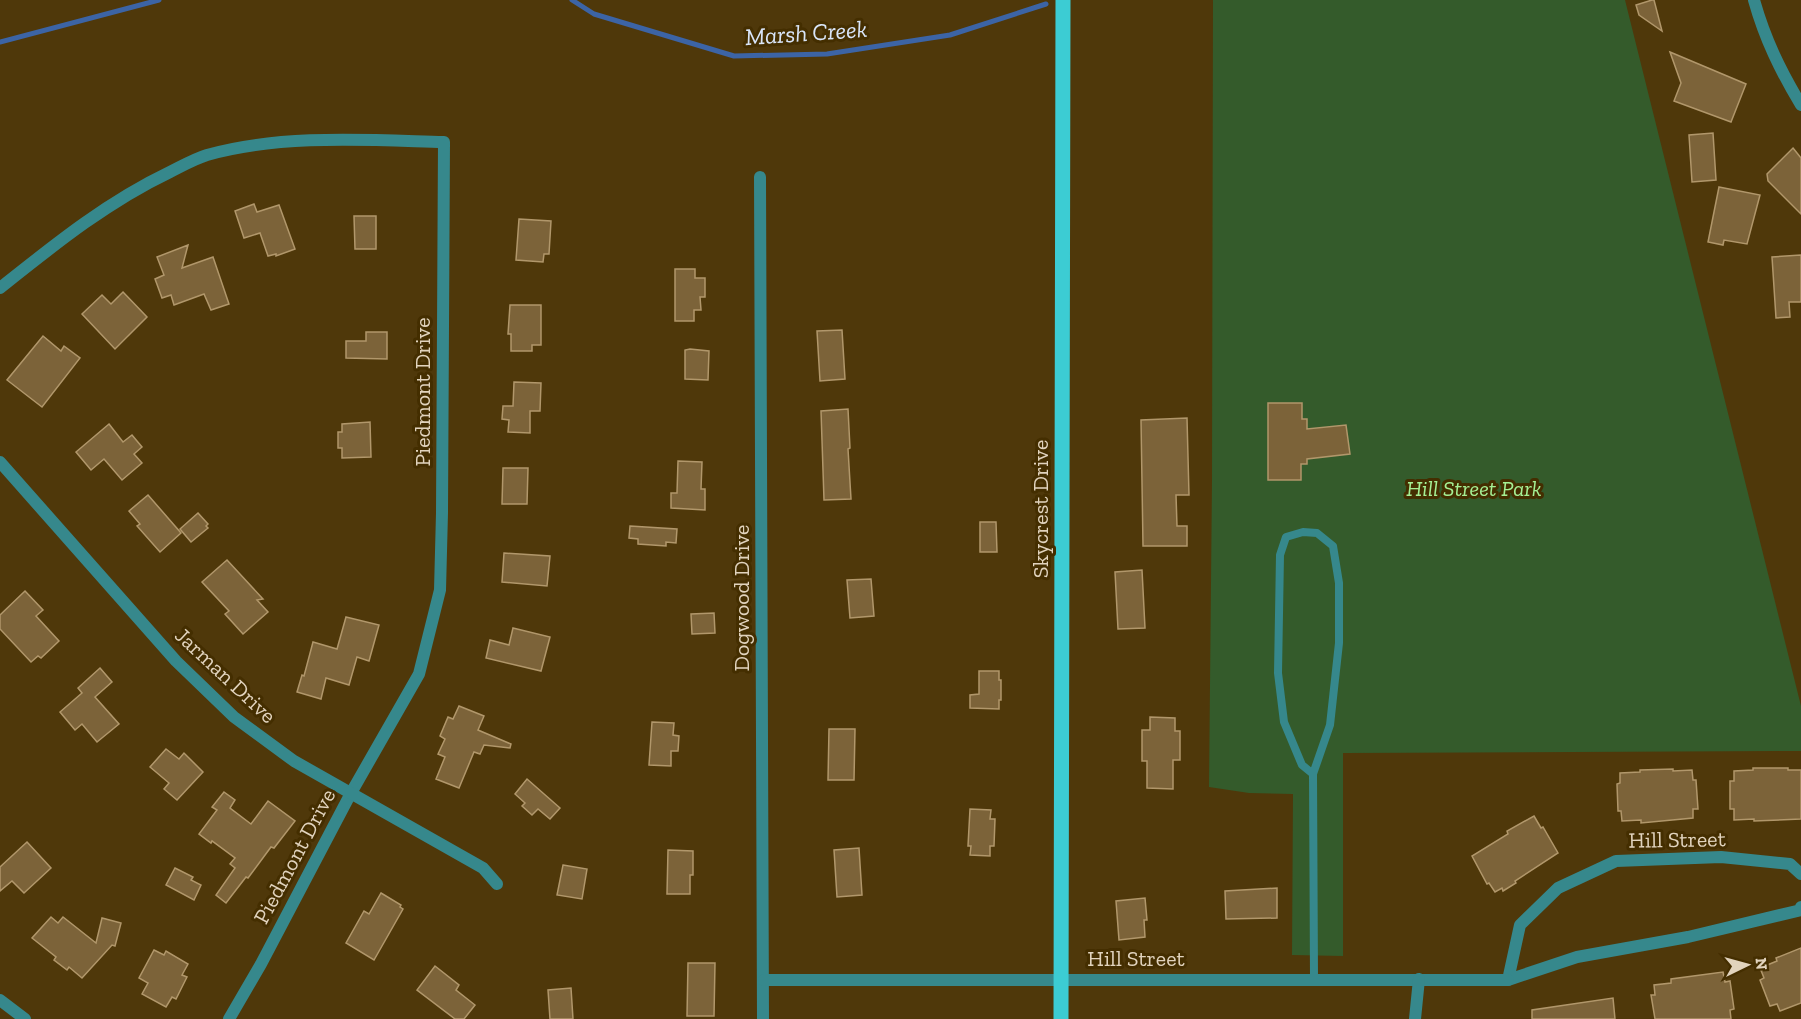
<svg xmlns="http://www.w3.org/2000/svg" width="1801" height="1019" font-family="'Zilla Slab',serif">
<style>
.green{fill:#345b2b}
.lines{fill:none;stroke-linecap:round;stroke-linejoin:round}
.stream{stroke:#3c64a5;stroke-width:5}
.building{fill:#7c6339;stroke:#b1976b;stroke-width:1.5}
.service{stroke:#36888c;stroke-width:8}
.minor{stroke:#36888c;stroke-width:12}
.primary{stroke:#3cccd3;stroke-width:15}
.labels{text-anchor:middle;stroke-width:6;stroke-linejoin:round;paint-order:stroke}
.street-label{font-size:22px;fill:#e1d3bd;stroke:#442e00}
.park-label{font-size:22px;font-style:italic;fill:#a5f094;stroke:#442e00}
.water-label{font-size:24px;font-style:italic;fill:#d9e5f8;stroke:#442e00}
</style>
<rect width="100%" height="100%" fill="#4f380a"/>
<path class="green" d="M1213 0H1625L1801 706V751L1343 753V956L1292 955 1293 794 1249 793 1209 787 1212 480Z"/>
<g class="lines">
<g class="stream">
<path d="M572 0 594 14 734 56 827 54 950 35 1046 4"/>
<path d="M0 42 159 0"/>
</g>
</g>
<g class="building">
<path d="M1652 0H1654L1662 31 1639 15 1636 5Z"/>
<path d="M1670 52 1746 84 1731 122 1674 101 1681 83Z"/>
<path d="M1713 133 1716 180 1692 182 1689 135Z"/>
<path d="M1793 148 1801 158V214L1768 181 1767 174Z"/>
<path d="M1719 187 1760 195 1747 244 1724 240 1723 245 1708 242Z"/>
<path d="M254 204 257 212 279 205 295 249 276 256V254L268 256 260 233 244 238 235 211Z"/>
<path d="M354 216H376V249H355Z"/>
<path d="M519 219 551 221 549 254H544L543 262 516 260Z"/>
<path d="M188 245 182 268 213 257 229 304 211 310 204 294 174 305 171 295 162 298 155 279 164 275 157 257Z"/>
<path d="M1801 255V302H1789L1790 317 1776 318 1772 257Z"/>
<path d="M675 269H695V278H705V297H700L701 310H694V321H675Z"/>
<path d="M123 292 147 317 115 349 82 314 102 295 111 304Z"/>
<path d="M510 305H541V345H532V351H511V334H508Z"/>
<path d="M842 330 845 379 820 381 817 331Z"/>
<path d="M366 332H387V359L346 358V341H366Z"/>
<path d="M43 336 61 351 64 346 80 358 42 407 7 380Z"/>
<path d="M690 349 709 351 708 380 685 379V350Z"/>
<path d="M514 382 541 383 540 411H530V433L508 432 509 420 502 419 503 406H513Z"/>
<path d="M1268 403H1302V419H1307V429L1346 425 1350 454 1307 459V464H1301V480H1268Z"/>
<path d="M848 409 850 448 848 449 851 499 824 500 821 411Z"/>
<path d="M1187 418 1189 495H1176L1177 526H1187V546H1143L1141 420Z"/>
<path d="M370 422 371 457 342 458V448H338V432H342V424Z"/>
<path d="M109 424 123 442 132 435 142 447 134 454 142 463 122 480 104 459 91 470 76 452Z"/>
<path d="M678 461 702 462 701 489H705V510L671 508V493H677Z"/>
<path d="M503 468H528L527 504H502Z"/>
<path d="M148 495 181 533 160 552 137 526 140 524 129 511Z"/>
<path d="M198 513 208 524 206 526 208 528 191 542 180 529Z"/>
<path d="M980 522H996L997 552H980Z"/>
<path d="M630 526 677 529 676 543 666 542V546L638 544V539L629 538Z"/>
<path d="M504 553 550 556 547 586 502 582Z"/>
<path d="M227 560 263 599 257 600 268 612 243 634 225 614 229 611 202 582Z"/>
<path d="M1142 570 1145 628 1118 629 1115 572Z"/>
<path d="M871 579 874 616 850 618 847 580Z"/>
<path d="M25 591 43 610 36 616 59 641 41 658 38 656 31 662 0 629V615Z"/>
<path d="M714 613 715 633 692 634 691 614Z"/>
<path d="M346 617 379 625 369 661 357 657 349 685 326 678 321 699 297 692 302 675 304 676 313 642 337 649Z"/>
<path d="M513 628 550 637 541 671 486 658 490 640 509 645Z"/>
<path d="M100 668 112 682 95 697 119 724 97 742 82 724 75 730 60 712 82 693 78 688Z"/>
<path d="M979 671H999V680H1001V700H999V709L970 708V695L979 694Z"/>
<path d="M459 706 484 716 478 730 511 744 510 748 484 745 480 754 474 752 459 788 436 779 445 757 438 754 445 739 440 736 448 717 453 719Z"/>
<path d="M1150 717 1175 718V731H1180V760H1173V789L1147 788V761H1142V730H1150Z"/>
<path d="M652 722 674 723 673 735 679 736 678 751H671V766L649 765Z"/>
<path d="M829 729H855L854 780H828Z"/>
<path d="M166 749 179 759 184 753 203 772 177 800 164 789 169 783 150 767Z"/>
<path d="M1753 768H1788V770H1801V819L1754 821V819L1734 820V809H1730V781H1734V771L1753 770Z"/>
<path d="M1673 769V771L1692 770 1693 780H1696L1698 809H1693V818L1641 823V820L1622 821 1621 811H1618L1617 784 1620 783V773L1640 772V770Z"/>
<path d="M527 779 560 808 550 819 538 809 532 815 522 806 525 803 515 794Z"/>
<path d="M224 792 235 800 230 808 251 824 268 801 295 821 274 848 271 847 248 878 246 877 226 903 216 895 235 868 230 864 235 858 212 841 211 843 199 834 217 810 212 807Z"/>
<path d="M970 809 991 810 990 819H995L994 846H990V856L970 855 971 846H968Z"/>
<path d="M1534 816 1541 828 1543 827 1558 853 1515 881 1516 883 1503 891 1502 888 1495 892 1489 883 1487 884 1472 856 1508 834 1507 831Z"/>
<path d="M27 842 51 868 24 893 12 881 0 891V867Z"/>
<path d="M859 848 862 895 837 897 834 850Z"/>
<path d="M668 850 693 851V875H690V894H667Z"/>
<path d="M563 865 587 869 582 899 557 895Z"/>
<path d="M175 868 193 877 191 880 201 885 194 900 166 885Z"/>
<path d="M1277 888V918L1226 919 1225 891Z"/>
<path d="M381 893 401 905 400 907 403 909 374 960 346 943 364 911 369 914Z"/>
<path d="M1145 898 1147 920H1144L1145 937 1119 940 1116 901Z"/>
<path d="M51 917 58 923 63 917 96 943 102 918 121 923 115 946 112 945 82 978 69 967 67 970 54 960 56 957 32 938Z"/>
<path d="M1801 948V1003L1780 1011 1777 1004 1770 1006 1760 980 1764 978 1760 968 1777 961 1776 958Z"/>
<path d="M154 950 164 955 166 951 188 964 182 975 187 977 176 999 172 997 166 1007 142 994 148 983 139 978Z"/>
<path d="M688 963H715L714 1016H687Z"/>
<path d="M435 966 459 985 456 990 475 1005 464 1019H455L417 990Z"/>
<path d="M1723 972 1725 982 1730 981 1734 1009 1730 1010 1731 1019H1655L1651 995H1655L1654 985 1671 983V979Z"/>
<path d="M571 988 573 1019H550L548 990Z"/>
<path d="M1613 998 1615 1019H1532V1010Z"/>
</g>
<g class="lines">
<path class="service" d="M1313 774 1302 765 1284 722 1278 673 1280 555 1286 537 1303 532 1317 533 1333 546 1339 583V643L1330 725 1313 774 1314 979"/>
<g class="minor">
<path d="M1754 0C1765 39 1780 70 1801 105"/>
<path d="M760 177 763 1019"/>
<path d="M0 288C54 245 107 202 170 172 182 166 194 159 207 155 282 134 367 140 444 142L442 513 440 590 419 674 351 793 261 964 229 1019"/>
<path d="M0 462 176 661 234 717 294 761 483 868 497 884"/>
<path d="M1801 874 1790 864 1721 857 1616 861 1558 888 1520 925 1508 980 1577 957 1688 937 1801 910V907"/>
<path d="M764 980H1508"/>
<path d="M0 1000 25 1019"/>
<path d="M1415 1019 1419 979"/>
</g>
<path class="primary" d="M1061 1019 1063 0"/>
</g>
<g class="labels">
<g class="street-label">
<text transform="translate(422 392) rotate(-90)" y="8">Piedmont Drive</text>
<text transform="translate(1040 509) rotate(-90)" y="8">Skycrest Drive</text>
<text transform="translate(741 598) rotate(-90)" y="8">Dogwood Drive</text>
<text transform="translate(226 675) rotate(43)" y="8">Jarman Drive</text>
<text transform="translate(1677 839) rotate(-1)" y="8">Hill Street</text>
<text transform="translate(294 856) rotate(-62)" y="8">Piedmont Drive</text>
<text x="1136" y="966">Hill Street</text>
</g>
<g class="park-label">
<text x="1474" y="496">Hill Street Park</text>
</g>
<g class="water-label">
<text transform="translate(806 33) rotate(-4)" y="8">Marsh Creek</text>
</g>
</g>
<g transform="translate(1747 965) rotate(85)" stroke="#442e00" stroke-width="4.5" paint-order="stroke">
<path d="M0-4.5L10 22L0 15L-10 22Z" fill="#e1d3bd"/>
<text y="-9" font-size="16" font-weight="bold" text-anchor="middle" fill="#e1d3bd">N</text>
</g>
</svg>
